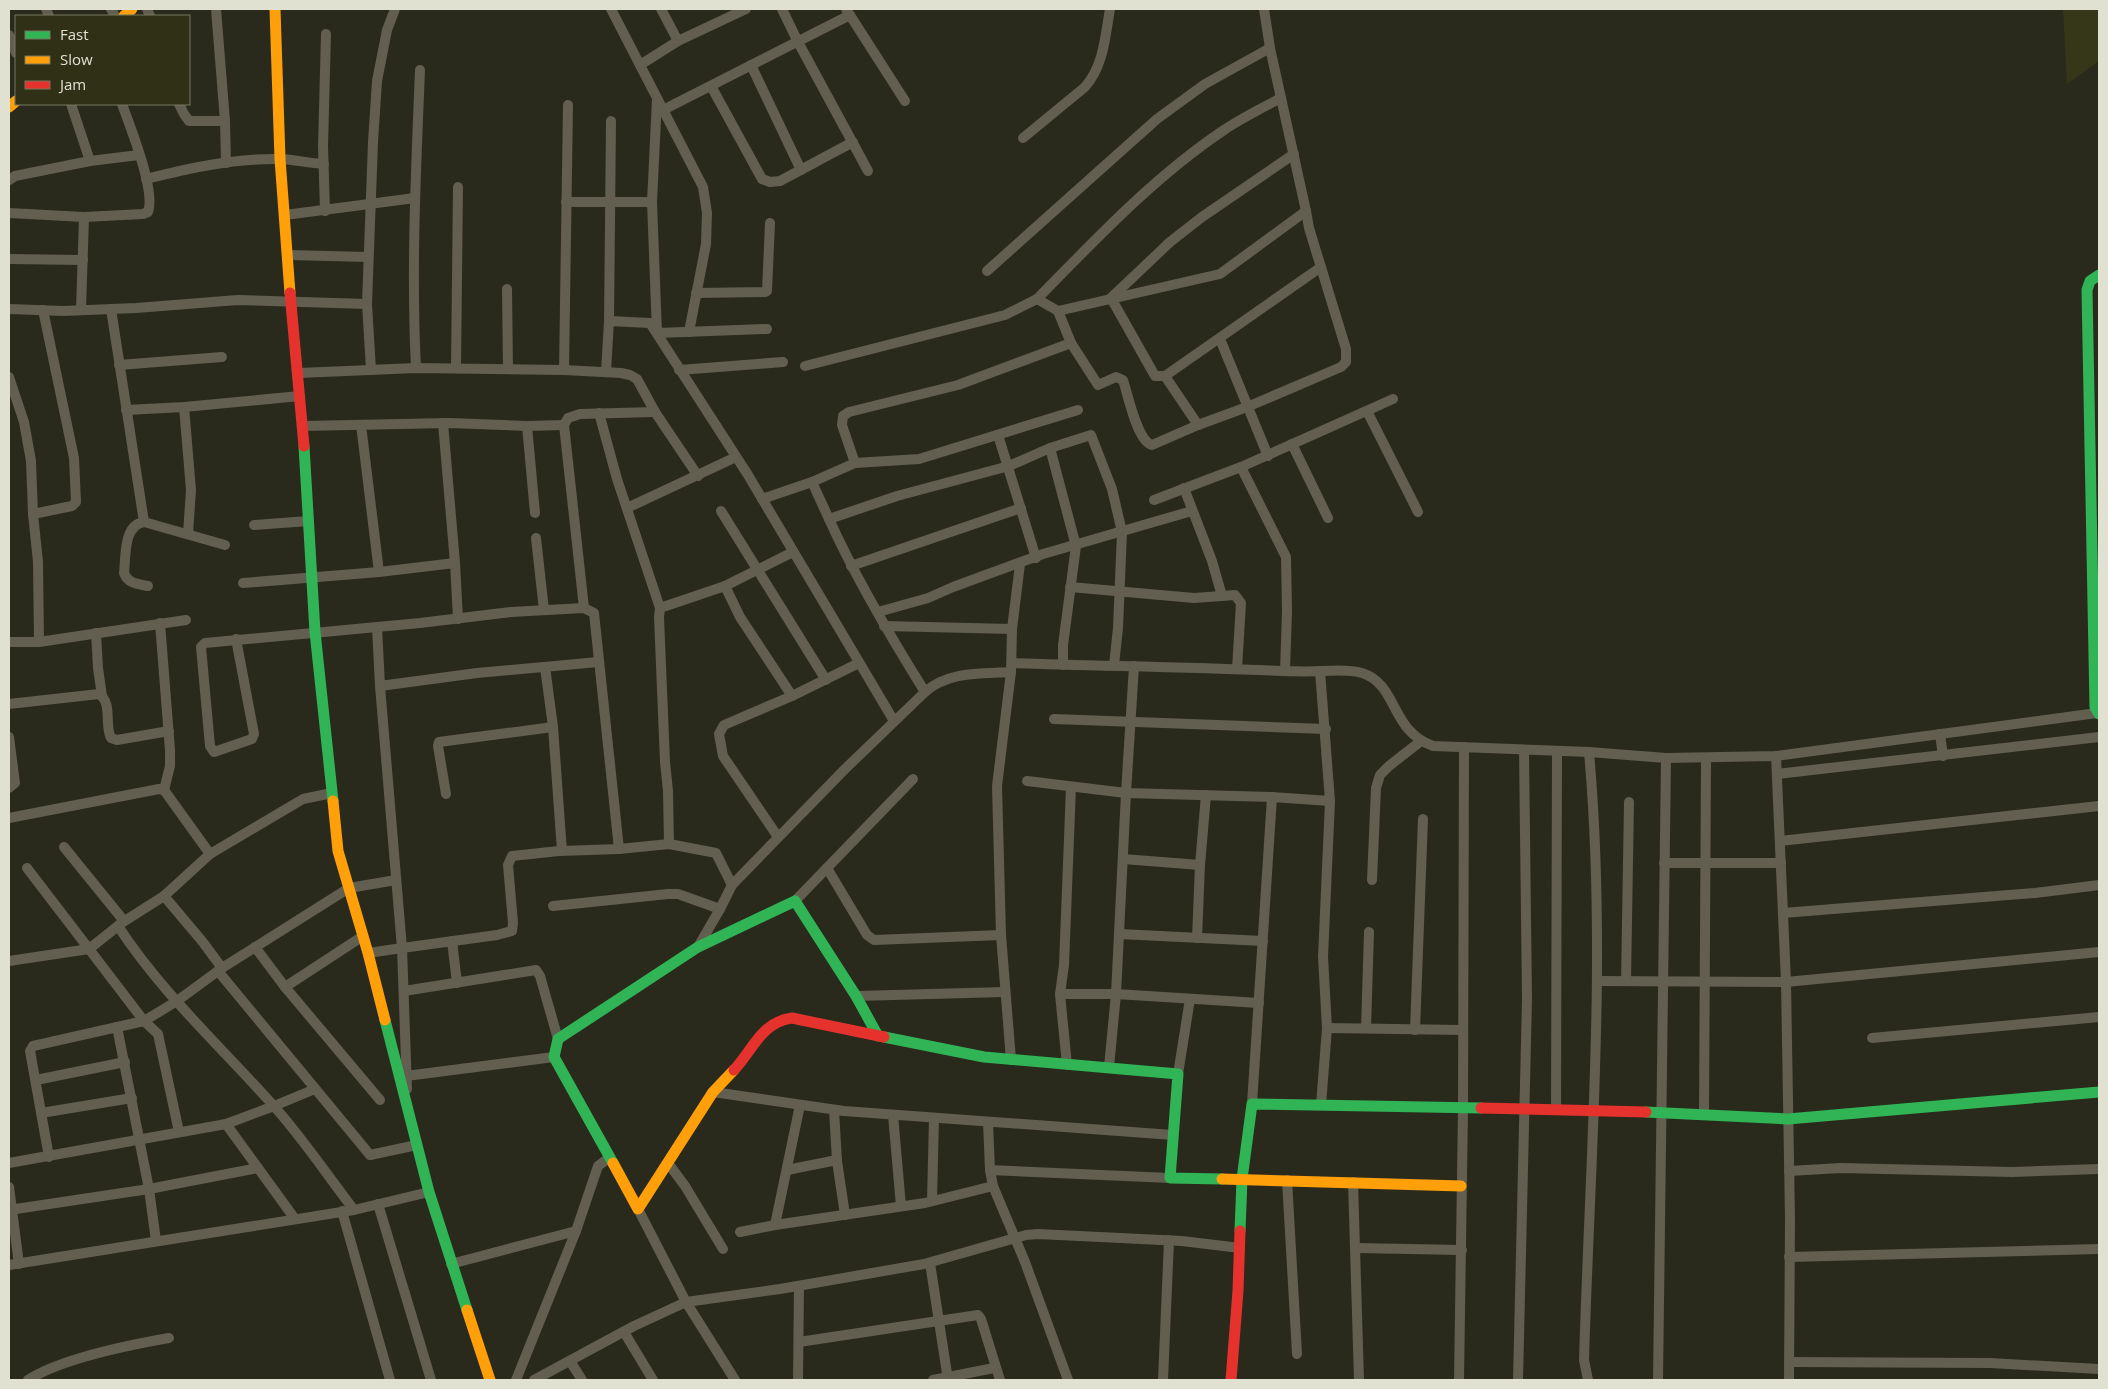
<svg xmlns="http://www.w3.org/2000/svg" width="2108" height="1389" font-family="'Open Sans',sans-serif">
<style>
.built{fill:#353718}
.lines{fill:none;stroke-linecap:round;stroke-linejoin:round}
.street{stroke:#625e50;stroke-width:10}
.fast{stroke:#30b455;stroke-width:11}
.slow{stroke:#ff9f0a;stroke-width:11}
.jam{stroke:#e5322d;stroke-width:11}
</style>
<rect width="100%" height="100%" fill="#292a1c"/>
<path class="built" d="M2063 9H2099V61L2067 84Z"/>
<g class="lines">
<g class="street">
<path d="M46 9 49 16"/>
<path d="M111 9 115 16"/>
<path d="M147 9 150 16"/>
<path d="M216 9 225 121 226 163"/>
<path d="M611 9 703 187 707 213 706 244 689 332"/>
<path d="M661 9 678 41"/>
<path d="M782 9 798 42 868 171"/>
<path d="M846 9 905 101"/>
<path d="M9 35 16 53"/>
<path d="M640 65 678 41 746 9"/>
<path d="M751 65 801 170"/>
<path d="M711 86 762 179 770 182 780 181 853 142"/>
<path d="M71 104 90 161"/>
<path d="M179 104 184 114 189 121H225"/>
<path d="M663 110 850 15"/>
<path d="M1023 138 1085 87C1104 65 1105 37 1110 9"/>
<path d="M146 179C190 168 235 158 281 159 295 160 309 163 324 164"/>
<path d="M9 180 15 176 90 161 139 155"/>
<path d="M566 202H652L657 333 767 329"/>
<path d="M652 202 657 99"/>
<path d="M325 211 323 146 326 34"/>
<path d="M9 213 84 217 143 214 148 212C156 191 130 126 122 104"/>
<path d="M285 215 415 198"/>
<path d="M289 255 368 257"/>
<path d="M9 259 83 260"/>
<path d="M987 271 1157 119 1205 84 1270 48"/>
<path d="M507 289 508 369"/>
<path d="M696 293 765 292 767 291 770 223"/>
<path d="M9 309 63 311 136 308 238 300 367 304"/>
<path d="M111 309 144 522 225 545"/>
<path d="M81 310 84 217"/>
<path d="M1058 311 1037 299C1096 239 1154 177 1224 130 1242 118 1262 108 1281 98"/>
<path d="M609 321 611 121"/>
<path d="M1220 339 1268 456"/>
<path d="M1071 343 1098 385 1116 377 1123 380C1128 395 1137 441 1152 445L1198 425 1247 407 1341 367 1346 362V349L1309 228 1306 211"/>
<path d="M119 365 222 357"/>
<path d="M805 366 1005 315 1037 299"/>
<path d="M416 368C411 269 416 169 420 70"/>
<path d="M456 368 458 187"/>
<path d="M371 370 367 304 373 142 377 81 387 30 395 9"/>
<path d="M564 370 568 105"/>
<path d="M679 370 783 362"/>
<path d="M606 372 609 321 650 323 748 475 894 721"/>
<path d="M299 373 416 368 564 370 621 373 630 375 637 379 655 412 698 476"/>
<path d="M1165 376H1155L1111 298 1170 242 1202 217 1294 154"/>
<path d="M9 377 24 422 31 461 33 514 38 562 39 642"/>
<path d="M184 407 191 490 188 534"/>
<path d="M126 410 184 407 300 396"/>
<path d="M1367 411 1418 512"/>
<path d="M599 413 617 479 660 608 659 617 665 762 668 791 669 844"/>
<path d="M443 423 455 563 458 619"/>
<path d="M361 425 379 572"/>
<path d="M1198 425 1165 376 1321 267"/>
<path d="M303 426 449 423 527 426 564 425"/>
<path d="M527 426 535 513"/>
<path d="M998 435 1036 558"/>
<path d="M1292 444 1328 518"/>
<path d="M1050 448 1076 546 1063 645V665"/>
<path d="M855 463 919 459 1078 410"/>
<path d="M1241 467 1286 557 1287 611 1285 671"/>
<path d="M1184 488 1212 561 1222 596"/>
<path d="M762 499 812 482"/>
<path d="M1154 500 1241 467 1393 399"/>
<path d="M627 508 736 457"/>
<path d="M721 511 826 680"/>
<path d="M33 514 72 506 76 502 74 458 43 310"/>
<path d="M829 519 812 482 855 463 842 425 843 416 849 412 958 385 1071 343 1058 311 1220 274 1306 211 1270 48 1264 9"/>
<path d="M144 522C123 525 126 557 124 573 128 584 138 584 148 586"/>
<path d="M254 525 309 521"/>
<path d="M536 538 544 610"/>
<path d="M851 566 1021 508"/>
<path d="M243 583 379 572 455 563"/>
<path d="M725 586 740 617 792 696"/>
<path d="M1070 587 1194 598 1235 595 1241 603 1237 669"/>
<path d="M584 608 564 425 568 418 580 414 655 412"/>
<path d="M660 608 725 586 793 552"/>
<path d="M878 612 928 598 953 587 1043 554 1192 511"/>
<path d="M160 623 170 750V766L164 790"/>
<path d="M884 626 1012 629"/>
<path d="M377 627 380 686 477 673 598 662"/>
<path d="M96 633 98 668 102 696"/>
<path d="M236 639 254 734 252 739 214 752 210 746 201 647 205 643 420 623 511 612 584 608 594 613 619 849 559 851 512 856 508 865 513 923 512 931 497 935 402 948 407 1089"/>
<path d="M9 642H39L186 620"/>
<path d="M1012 663C1102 666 1192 667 1282 671 1295 671 1307 672 1320 671 1334 671 1348 669 1362 673 1398 684 1390 731 1433 746L1589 752 1666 758 1776 756 2097 713"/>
<path d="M1134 666 1126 793 1272 797"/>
<path d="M545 667 553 727 562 851"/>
<path d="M925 692C949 671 981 674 1011 672"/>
<path d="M9 704 99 694C113 703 104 725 111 738L117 740 169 731"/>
<path d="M1054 719 1326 729"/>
<path d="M1940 734 1943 756"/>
<path d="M9 737 15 783 9 788"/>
<path d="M1776 756 1786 982 1790 1219 1789 1380"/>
<path d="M1777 774 2099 737"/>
<path d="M1027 781 1126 793 1116 994 1259 1003"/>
<path d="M446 794 438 746 439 742 553 727"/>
<path d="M9 818 159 789 164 790 210 854"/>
<path d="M778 837 723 756 719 734 724 725 792 696 859 663"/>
<path d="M1780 841 2099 806"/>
<path d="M64 847 124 921"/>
<path d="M619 849 669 844 716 853 732 885"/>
<path d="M1123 859 1200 865"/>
<path d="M1664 863H1781"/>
<path d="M27 868 89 949 123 922 164 896 202 941 222 968 349 888 396 880"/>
<path d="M827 868 867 935 874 940 1001 935"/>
<path d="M1372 880 1376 788 1380 775 1389 766 1421 741"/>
<path d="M164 896 210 854 303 799 332 793"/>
<path d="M795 901 913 779"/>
<path d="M553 906 668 894H678L720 909"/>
<path d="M1783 913 2035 893 2099 885"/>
<path d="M118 926C161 992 220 1046 272 1104 302 1137 327 1175 354 1210"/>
<path d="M1119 934 1263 941"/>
<path d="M1197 938 1200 865 1206 795"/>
<path d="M452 941 457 983"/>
<path d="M255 947 285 987 380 1100"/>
<path d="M698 947 720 909 732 885 845 769 925 692C890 636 856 579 829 519L897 496 1009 466 1050 448 1091 435 1112 489 1122 532 1118 628 1114 665"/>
<path d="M368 953 402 948 380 686"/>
<path d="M9 961 89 949 144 1021 177 1001 222 968"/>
<path d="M218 971 370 1155 417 1145"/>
<path d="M1597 981 1786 982 2099 952"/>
<path d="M1626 981 1629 802"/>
<path d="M285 987 363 936"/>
<path d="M404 991 536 970 540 976 558 1039"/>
<path d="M1060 994H1116L1109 1067"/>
<path d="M856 996 1005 992"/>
<path d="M117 1027 149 1189 156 1241"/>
<path d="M1327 1028 1463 1030"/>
<path d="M1366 1028 1369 932"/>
<path d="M1415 1030 1423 819"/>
<path d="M1872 1038 2099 1017"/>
<path d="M1011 1060 1001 935 997 786 1011 672 1012 629 1020 564"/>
<path d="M1067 1065 1060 994 1064 965 1071 787"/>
<path d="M1178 1074 1190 999"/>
<path d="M406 1076 554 1057"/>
<path d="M36 1080 125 1062"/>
<path d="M713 1092 844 1111 1173 1135"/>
<path d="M1252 1104 1272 797 1330 801 1320 671"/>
<path d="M1321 1105 1327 1028 1323 957 1330 801"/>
<path d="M1556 1109 1557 751"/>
<path d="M834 1110 837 1161 845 1215"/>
<path d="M41 1113 132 1098"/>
<path d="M1704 1114 1706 758"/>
<path d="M893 1115 901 1206"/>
<path d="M988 1122 990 1170 1170 1178"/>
<path d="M226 1124 274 1106 315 1089"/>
<path d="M49 1157 30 1051 33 1046 144 1021 158 1034 179 1132"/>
<path d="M9 1163 226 1124 295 1219"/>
<path d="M668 1163 685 1186 723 1249"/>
<path d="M787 1170 837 1160"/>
<path d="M990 1170 993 1186 1025 1262 1068 1380"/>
<path d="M1789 1171 1841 1168 2012 1172 2099 1169"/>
<path d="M1287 1180 1297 1354"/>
<path d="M1353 1182 1359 1380"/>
<path d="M9 1187 19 1264"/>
<path d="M932 1201 934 1118"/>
<path d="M378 1204 431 1380"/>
<path d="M638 1209 686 1302 735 1380"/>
<path d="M9 1210 149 1189 258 1168"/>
<path d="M342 1211 390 1380"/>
<path d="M775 1225 800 1105"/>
<path d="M740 1232 775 1225 925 1203 993 1186"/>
<path d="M1356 1248 1462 1250"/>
<path d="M1789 1257 2099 1249"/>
<path d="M930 1263 948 1380"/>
<path d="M451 1264 576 1231"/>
<path d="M9 1265 354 1210 429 1192"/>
<path d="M624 1332 653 1380"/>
<path d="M799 1342 978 1315 981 1319 1000 1380"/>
<path d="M570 1361 582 1380"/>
<path d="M1789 1362 1990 1363 2099 1369"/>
<path d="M28 1380C62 1358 129 1345 169 1338"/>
<path d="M516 1380 576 1231 598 1166 610 1157"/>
<path d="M534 1380 634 1326 686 1302 780 1289 924 1264 1026 1235 1038 1234 1182 1241 1240 1248"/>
<path d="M798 1380 799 1286"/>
<path d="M933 1380 994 1368"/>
<path d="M1163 1380 1169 1240"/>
<path d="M1459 1380 1463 1109 1464 747"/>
<path d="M1518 1380 1527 999 1524 750"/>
<path d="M1588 1380 1584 1360C1590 1157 1607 954 1589 752"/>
<path d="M1658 1380 1666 758"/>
</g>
<g class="fast">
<path d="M2099 275 2090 281 2087 290 2095 707 2099 714"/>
<path d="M304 446 315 632 333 801"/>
<path d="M385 1020 429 1192 467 1310"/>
<path d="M884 1037 984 1057 1178 1074 1170 1178 1222 1179"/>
<path d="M1646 1112 1788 1119 2099 1092"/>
<path d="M613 1163 554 1057 558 1039 698 947 795 901 856 996 878 1036"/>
<path d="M1240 1231 1242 1179 1252 1104 1481 1108"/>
</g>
<g class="slow">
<path d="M275 9 280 159 290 293"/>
<path d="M124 16 132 9"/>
<path d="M9 107 16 101"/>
<path d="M333 801 338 851 368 953 385 1020"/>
<path d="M613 1163 638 1209 713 1092 734 1070"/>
<path d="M1222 1179 1461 1186"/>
<path d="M467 1310 490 1380"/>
</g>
<g class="jam">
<path d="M290 293 304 446"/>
<path d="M734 1070C753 1050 761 1022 792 1018L884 1037"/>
<path d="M1481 1108 1646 1112"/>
<path d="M1231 1380 1238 1291 1240 1231"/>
</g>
</g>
<rect width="2108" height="1389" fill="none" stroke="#e0e1d1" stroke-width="20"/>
<rect x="15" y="15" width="175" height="90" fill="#2f3016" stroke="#767761"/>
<rect x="25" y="31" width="25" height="8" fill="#30b455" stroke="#767761"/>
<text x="60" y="40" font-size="15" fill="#e0e1d1">Fast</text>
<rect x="25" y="56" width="25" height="8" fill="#ff9f0a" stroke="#767761"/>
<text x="60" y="65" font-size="15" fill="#e0e1d1">Slow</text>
<rect x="25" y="81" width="25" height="8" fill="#e5322d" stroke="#767761"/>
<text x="60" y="90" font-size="15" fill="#e0e1d1">Jam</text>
</svg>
